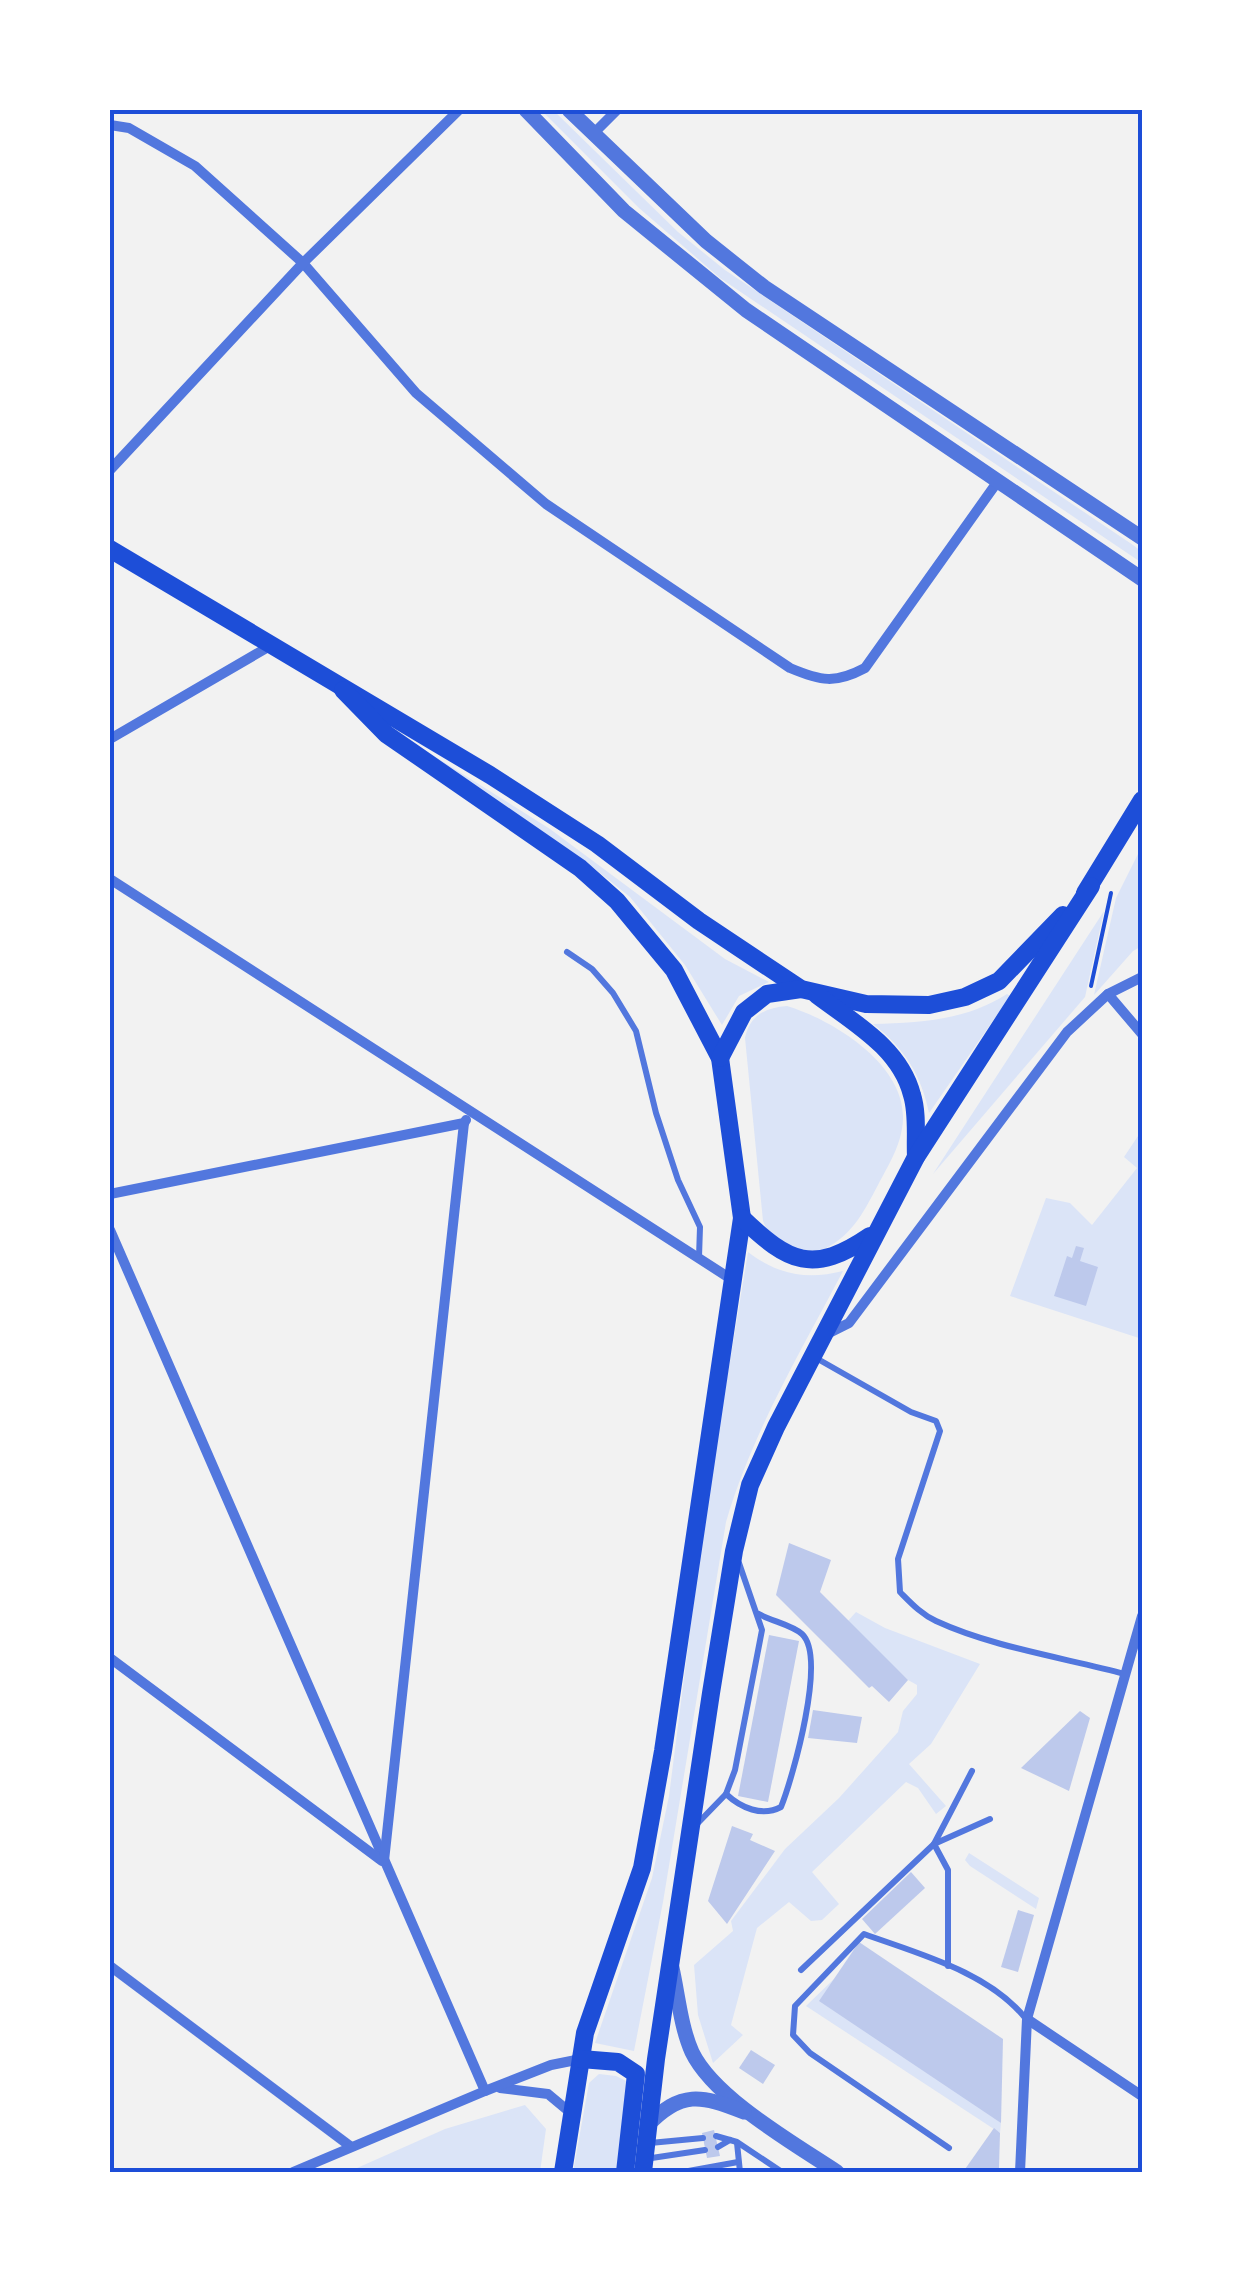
<svg xmlns="http://www.w3.org/2000/svg" width="1252" height="2282" font-family="Montserrat,sans-serif">
<style>
.green{fill:#dbe4f7}
.building{fill:#bdc9ec}
.lines{fill:none;stroke-linecap:round;stroke-linejoin:round}
.path{stroke:#1d4ed8;stroke-width:4}
.service{stroke:#5277de;stroke-width:6}
.minor{stroke:#5277de;stroke-width:10}
.tertiary{stroke:#5277de;stroke-width:15}
.secondary{stroke:#1d4ed8;stroke-width:18}
.neatline{fill:none;stroke:#1d4ed8;stroke-width:4}
</style>
<rect width="100%" height="100%" fill="#f2f2f2"/>
<g class="green">
<path d="M541 110H553L678 232 725 270 1133 545 1142 552V563L720 278 639 208Z"/>
<path d="M396 732 550 829 725 959 769 982 739 996 722 1025 685 965 630 897 580 857Z"/>
<path d="M1142 846V946L1133 951 1094 995 1116 898Z"/>
<path d="M1104 911 1085 997 933 1174Z"/>
<path d="M1007 994 1010 996 929 1113C921 1074 904 1048 873 1024 921 1023 966 1020 1007 994Z"/>
<path d="M787 1006C833 1020 905 1064 903 1119 902 1144 889 1164 878 1185 862 1215 851 1238 818 1252 795 1249 771 1244 763 1221L745 1038C750 1015 765 1008 787 1006Z"/>
<path d="M1142 1130V1339L1010 1296 1046 1198 1070 1203 1092 1225 1137 1168 1124 1157Z"/>
<path d="M748 1252C778 1275 807 1280 843 1271 800 1353 752 1433 726 1522L663 1902 634 2051 595 2043 652 1878 669 1796 705 1513Z"/>
<path d="M856 1612 885 1628 980 1664 931 1744 909 1764 946 1806 936 1814 918 1788 906 1782 812 1872 839 1904 822 1920 811 1921 789 1902 757 1928 731 2025 743 2035 713 2063 698 2015 694 1965 733 1931 731 1921 785 1849 839 1798 898 1732 903 1711 917 1694V1685L908 1680 847 1622Z"/>
<path d="M969 1853 1039 1898 1036 1909 970 1866 965 1860Z"/>
<path d="M834 1979 1001 2123 1000 2133 806 2006Z"/>
<path d="M599 2074 616 2076 630 2083 619 2172H573L589 2083Z"/>
<path d="M525 2105 546 2129 540 2172H348L445 2129Z"/>
</g>
<g class="building">
<path d="M1076 1246 1084 1248 1080 1261 1098 1267 1086 1306 1054 1296 1067 1256 1072 1258Z"/>
<path d="M789 1543 831 1560 820 1592 908 1680 889 1702 872 1686 869 1688 776 1595Z"/>
<path d="M769 1635 799 1641 768 1802 738 1796Z"/>
<path d="M813 1710 862 1717 857 1743 808 1738Z"/>
<path d="M1080 1711 1090 1718 1069 1791 1021 1768Z"/>
<path d="M732 1826 753 1834 750 1840 775 1851 727 1924 708 1901Z"/>
<path d="M911 1872 925 1888 875 1934 862 1919Z"/>
<path d="M1018 1910 1034 1915 1018 1972 1001 1967Z"/>
<path d="M859 1942 1003 2039 1001 2123 819 2001Z"/>
<path d="M751 2050 775 2065 763 2084 739 2068Z"/>
<path d="M994 2128 1000 2133 999 2168 996 2172H963Z"/>
<path d="M714 2130 720 2156 707 2158 702 2133Z"/>
</g>
<g class="lines">
<path class="path" d="M1091 986 1111 893"/>
<g class="service">
<path d="M567 952 592 969 613 993 636 1031 656 1113 678 1180 700 1227 699 1257"/>
<path d="M816 1358 911 1412 936 1421 940 1431 898 1559 900 1592C911 1603 921 1614 936 1621 992 1647 1065 1658 1125 1674"/>
<path d="M726 1794C741 1808 762 1817 781 1807 793 1777 827 1657 802 1634 792 1625 771 1621 759 1614"/>
<path d="M696 1825 726 1794 735 1770 762 1630 739 1563"/>
<path d="M948 1966V1870L934 1844 972 1771"/>
<path d="M801 1970 934 1844 990 1819"/>
<path d="M716 2136 737 2142 782 2172"/>
<path d="M650 2143 703 2138"/>
<path d="M737 2143 740 2172"/>
<path d="M718 2147 730 2140"/>
<path d="M949 2148 810 2053 793 2035 795 2006 864 1934C919 1954 989 1972 1026 2019"/>
<path d="M645 2159 705 2150"/>
<path d="M683 2172 738 2162"/>
</g>
<g class="minor">
<path d="M110 125 129 128 195 166 303 263 416 393 546 504 790 668C821 681 835 684 865 668L998 481"/>
<path d="M593 134 617 110"/>
<path d="M110 470 303 263 459 110"/>
<path d="M110 739 270 646"/>
<path d="M110 879 731 1279"/>
<path d="M1108 994 1142 1034"/>
<path d="M110 1194 464 1123 466 1120"/>
<path d="M110 1230 485 2091"/>
<path d="M825 1335 849 1323 1067 1032 1108 994 1142 977"/>
<path d="M110 1658 382 1861"/>
<path d="M384 1861 464 1123"/>
<path d="M110 1966 350 2146"/>
<path d="M1027 2019 1142 2096"/>
<path d="M500 2088 548 2094 572 2114"/>
<path d="M293 2172 485 2091 551 2065 581 2059"/>
<path d="M1020 2172 1027 2019 1142 1616"/>
</g>
<g class="tertiary">
<path d="M526 110 624 211 746 310 1142 579"/>
<path d="M569 110 706 241 764 287 1142 538"/>
<path d="M672 1968C678 1995 681 2028 692 2052 714 2098 795 2144 837 2172"/>
<path d="M647 2126C681 2090 701 2095 744 2112"/>
</g>
<g class="secondary">
<path d="M110 549 490 775 597 844 699 921 801 989 866 1004 929 1005 965 997 999 981 1063 915"/>
<path d="M343 690 386 734 580 868 617 901 674 970 720 1058 742 1218 663 1751 642 1868 585 2033 563 2172"/>
<path d="M1085 893 1142 800"/>
<path d="M817 995C854 1023 900 1048 912 1095 918 1114 915 1137 916 1157"/>
<path d="M720 1058 744 1012 767 994 801 989"/>
<path d="M742 1218C789 1263 813 1275 870 1236"/>
<path d="M581 2059 618 2062 636 2074 625 2172"/>
<path d="M643 2172 656 2059 711 1693 734 1551 750 1485 776 1427 916 1157 1091 886"/>
</g>
</g>
<rect width="1252" height="2282" fill="none" stroke="#ffffff" stroke-width="225"/>
<rect x="112" y="112" width="1028" height="2058" class="neatline"/>
</svg>
